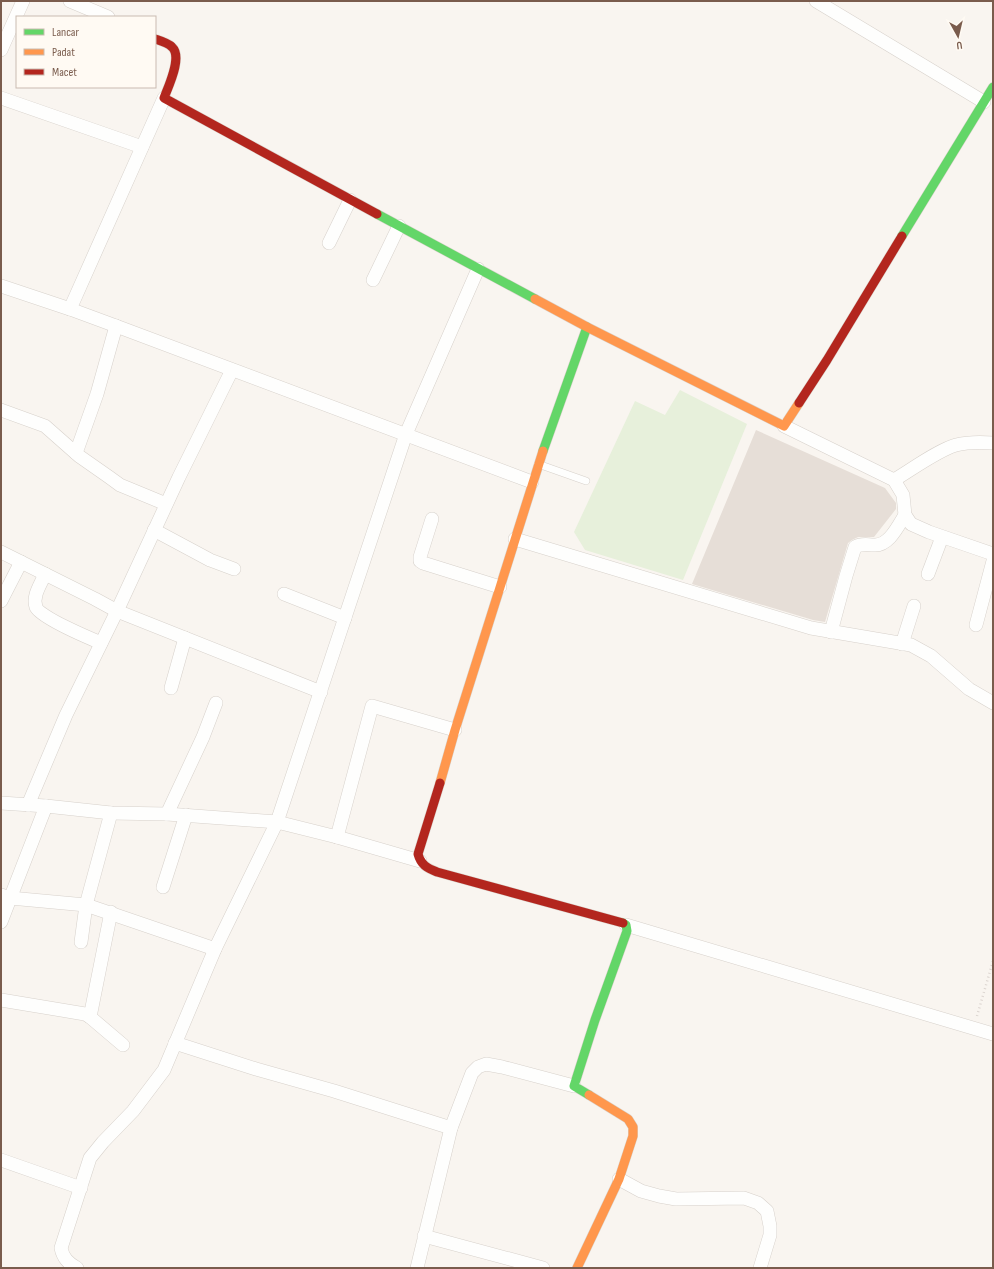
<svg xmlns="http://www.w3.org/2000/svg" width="994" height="1269" font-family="'Sofia Sans Condensed',sans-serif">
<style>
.pitch{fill:#e7f0db}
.building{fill:#e6ded7}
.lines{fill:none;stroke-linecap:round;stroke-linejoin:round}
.lane-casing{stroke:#d7d1cb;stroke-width:8}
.street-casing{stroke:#d7d1cb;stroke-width:14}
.fast-casing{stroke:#d9d2cb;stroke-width:10}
.slow-casing{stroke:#d9d2cb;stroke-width:10}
.jam-casing{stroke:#d9d2cb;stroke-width:10}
.path{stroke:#dcd5d0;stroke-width:2.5;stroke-dasharray:1 3;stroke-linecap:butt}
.lane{stroke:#fefefd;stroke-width:7}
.street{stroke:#fefefd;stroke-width:13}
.fast{stroke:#63d668;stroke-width:9}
.slow{stroke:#ff974d;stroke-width:9}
.jam{stroke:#b3261e;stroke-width:9}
</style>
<rect width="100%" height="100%" fill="#f9f5f0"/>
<path class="pitch" d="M680 390 747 424 683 580 585 550 574 532 635 401 665 415Z"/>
<path class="building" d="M756 430 885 488 896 503V509L874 537H858L852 540 848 543 825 622 813 620 692 584Z"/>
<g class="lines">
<defs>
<path id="lane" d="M538 464 586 481"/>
<g id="street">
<path d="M70 1 108 17"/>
<path d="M816 1 984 102"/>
<path d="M1 50 23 1"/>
<path d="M1 98 142 147"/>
<path d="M329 243 350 200"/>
<path d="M373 280 399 226"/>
<path d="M1 286 70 309 116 326 532 482"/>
<path d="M70 309 164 98"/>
<path d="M1 410 45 426 79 456 109 477 120 485 166 504"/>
<path d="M784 426 894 480 903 495 905 515 911 524 929 532 993 554"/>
<path d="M76 453 97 394 116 326"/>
<path d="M894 480C911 470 938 450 956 445 968 442 981 442 993 443"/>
<path d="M432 519 420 557V561L423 563 500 587"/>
<path d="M154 530 210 560 234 569"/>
<path d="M515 539 811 628 911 645 931 656 969 689 993 703"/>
<path d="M1 552 95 599 117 611 321 692"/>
<path d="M45 574C41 584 32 596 36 607 39 617 89 638 101 643"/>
<path d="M928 574 942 537"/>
<path d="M284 594 345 618"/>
<path d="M1 601 21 562"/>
<path d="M976 625 993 561"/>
<path d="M831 632 846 576 855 547C862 543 867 545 874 545 889 546 898 526 905 515"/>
<path d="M902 644 914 606"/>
<path d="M171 688 185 638"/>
<path d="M1 803 46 806 111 813 167 814 277 822 406 434 478 269"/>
<path d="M28 805 66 715 117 611 179 477 232 370"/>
<path d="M167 814 203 737 216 703"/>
<path d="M337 837 372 706 455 730"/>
<path d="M163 887 186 815"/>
<path d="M1 895 10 898 86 905 215 949"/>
<path d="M1 922 46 806"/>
<path d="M626 925 993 1034"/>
<path d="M81 942 86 905 111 813"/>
<path d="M1 1000 85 1014 90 1017 123 1045"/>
<path d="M90 1017 111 912"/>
<path d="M175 1043 256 1069 334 1091 451 1128"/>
<path d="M1 1160 81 1188"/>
<path d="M619 1179 641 1191 659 1196 676 1199 744 1198 758 1203 767 1211 770 1226V1235L760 1268"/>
<path d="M424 1236 543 1268"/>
<path d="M77 1268C68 1263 63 1258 61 1248L90 1158 103 1142 133 1111 164 1070 215 949 277 822 337 837 420 861"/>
<path d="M417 1268 451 1128 472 1073 478 1067 486 1064 502 1067 574 1086"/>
</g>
<g id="fast">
<path d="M377 214 535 299"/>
<path d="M902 236 993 87"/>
<path d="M543 451 587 327"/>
<path d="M589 1095 574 1086 595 1020 627 931 626 925 623 923"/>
</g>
<g id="slow">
<path d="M535 299 587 327 784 426 799 403"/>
<path d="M440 783 455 730 543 451"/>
<path d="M577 1268 619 1179 633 1136V1127L628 1119 589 1095"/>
</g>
<g id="jam">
<path d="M155 39C161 41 168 43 172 47 183 57 168 87 164 98L377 214"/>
<path d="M799 403 827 360 902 236"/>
<path d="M440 783 418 854C421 865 427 868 437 872L623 923"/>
</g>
</defs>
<use href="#lane" class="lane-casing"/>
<use href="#street" class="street-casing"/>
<use href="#fast" class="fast-casing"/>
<use href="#slow" class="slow-casing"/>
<use href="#jam" class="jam-casing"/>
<path class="path" d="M977 1016 993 961"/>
<use href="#lane" class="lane"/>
<use href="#street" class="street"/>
<use href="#fast" class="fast"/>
<use href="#slow" class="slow"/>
<use href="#jam" class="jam"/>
</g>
<rect width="994" height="1269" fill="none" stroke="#7a5c4d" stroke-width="4"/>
<rect x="16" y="16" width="140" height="72" fill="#fffaf3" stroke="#cabbb1"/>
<rect x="24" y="29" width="20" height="6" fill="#63d668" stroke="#cabbb1"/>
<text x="52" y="36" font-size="12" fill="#7a5c4d">Lancar</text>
<rect x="24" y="49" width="20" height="6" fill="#ff974d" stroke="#cabbb1"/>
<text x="52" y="56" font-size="12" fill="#7a5c4d">Padat</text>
<rect x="24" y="69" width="20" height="6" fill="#b3261e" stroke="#cabbb1"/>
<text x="52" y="76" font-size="12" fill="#7a5c4d">Macet</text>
<g transform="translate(958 36) rotate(172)" stroke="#fffaf3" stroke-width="3" paint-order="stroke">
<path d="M0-3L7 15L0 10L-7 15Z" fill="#7a5c4d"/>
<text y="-6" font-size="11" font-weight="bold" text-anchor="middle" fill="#7a5c4d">U</text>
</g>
</svg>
